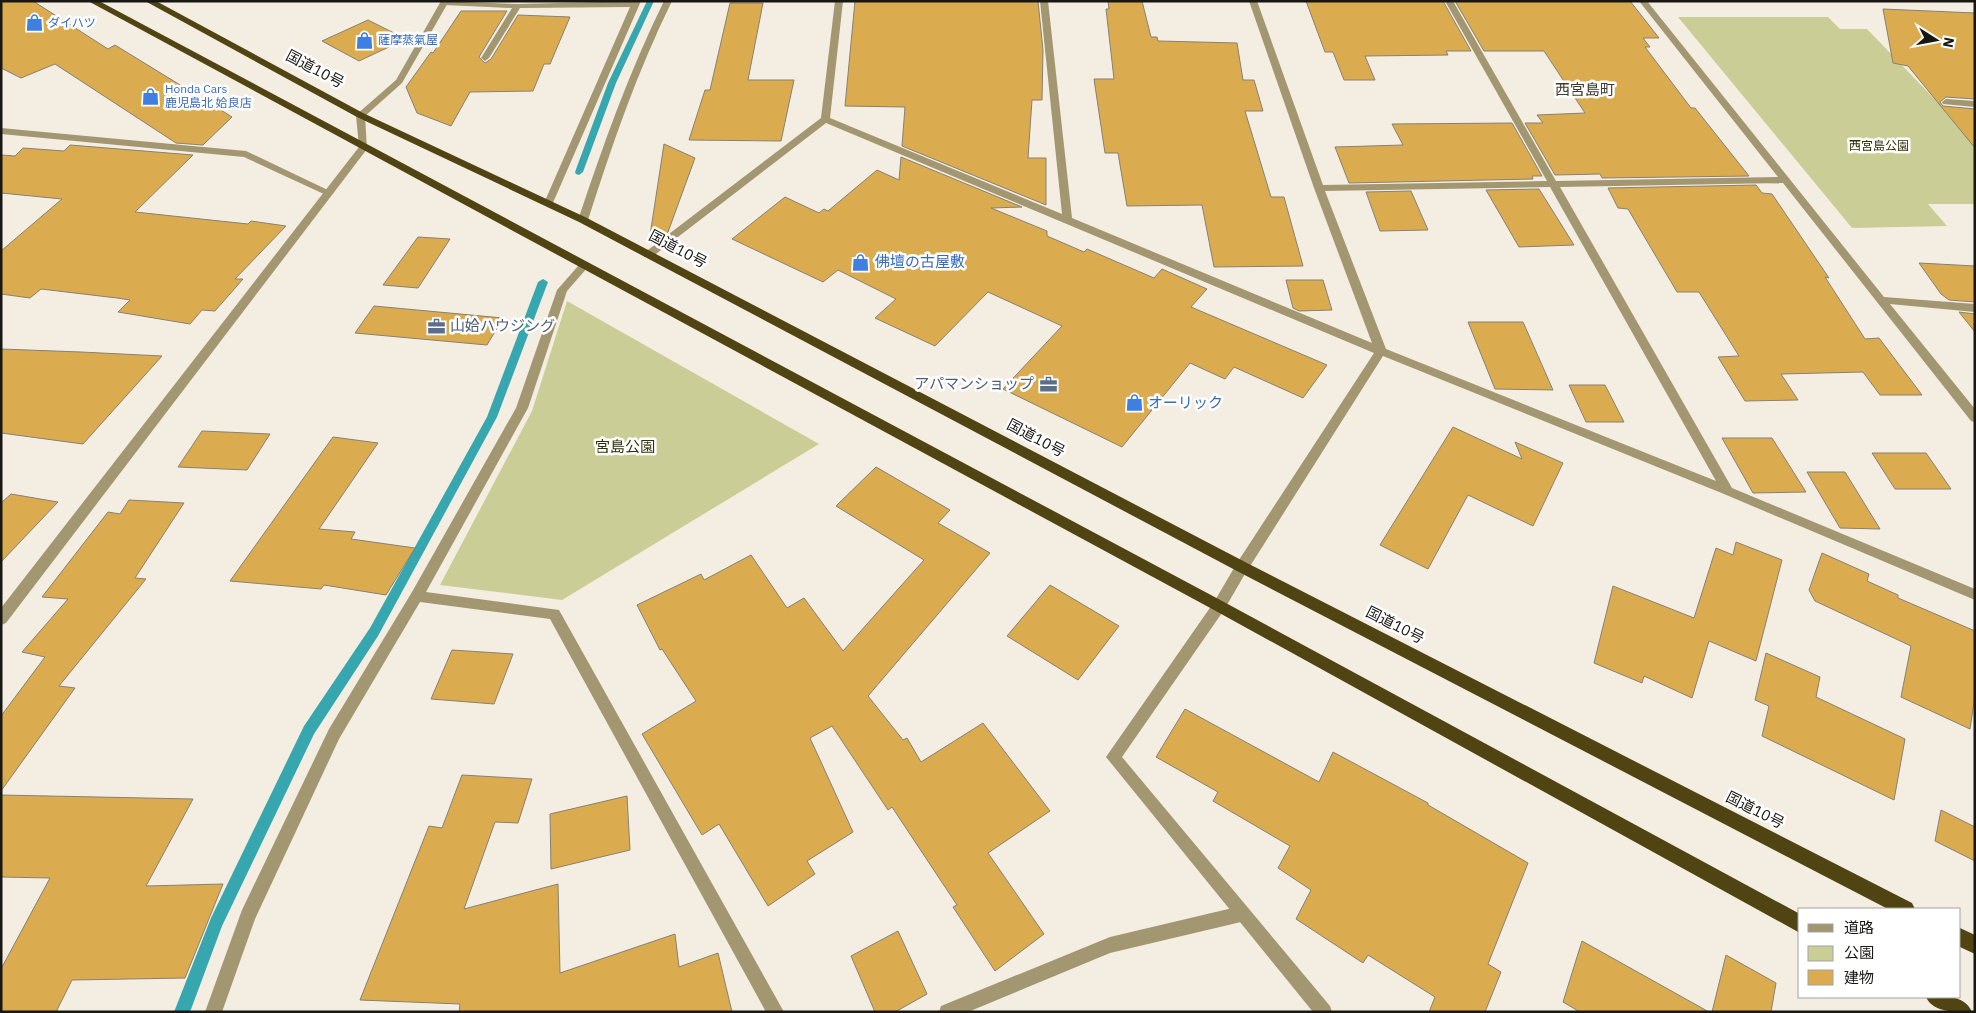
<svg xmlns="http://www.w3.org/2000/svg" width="1976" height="1013" font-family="'IBM Plex Sans','Noto Sans JP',sans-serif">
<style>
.green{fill:#cace96}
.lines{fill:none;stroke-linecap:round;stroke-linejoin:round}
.stream{fill:#37a7af;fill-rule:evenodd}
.building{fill:#dbac4f;stroke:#878075}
.minor{fill:#a29770;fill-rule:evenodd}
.tertiary{fill:#a29770;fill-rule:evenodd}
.trunk{fill:#504412;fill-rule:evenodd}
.labels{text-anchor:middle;stroke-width:5;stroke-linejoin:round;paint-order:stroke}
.far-shop-label{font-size:12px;fill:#366cbe;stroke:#fff;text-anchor:start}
.far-park-label{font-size:12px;fill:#313206;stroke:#fff}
.street-label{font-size:15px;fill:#191713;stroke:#fff}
.far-quarter-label{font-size:15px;fill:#403a30;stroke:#fff}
.shop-label{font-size:15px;fill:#366cbe;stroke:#fff;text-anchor:start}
.service-label{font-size:15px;fill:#4e5e75;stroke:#fff;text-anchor:start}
.park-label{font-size:15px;fill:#313206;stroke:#fff}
</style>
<rect width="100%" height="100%" fill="#f4ede1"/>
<g class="green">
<path d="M1678 17H1828L1840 29H1867L1975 141V204H1928L1947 226 1852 228Z"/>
<path d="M567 301 819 444 562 600 440 585 532 411Z"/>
</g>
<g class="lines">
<g class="stream">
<path d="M647 1H654L616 83 583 172 579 175 576 174 575 172 608 83Z"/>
<path d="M543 279 548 282 497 417 378 636 314 734 222 926 190 1012H174L211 918 304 726 370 628 487 417 538 282Z"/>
</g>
</g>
<g class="building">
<path d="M1 1H33L108 49 115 45 198 96 193 100 200 97 232 117 203 145 176 143 55 64 21 78 1 68Z"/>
<path d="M855 1H1038L1043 50 1042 100H1032L1028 158H1046V205L902 146 905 107 845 106Z"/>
<path d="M1108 1H1142L1151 37H1157L1158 41 1237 43 1243 80H1254L1263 111H1245L1271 197H1284L1303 266 1214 267 1202 205 1127 206 1118 153H1105L1094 79H1114L1106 9H1109Z"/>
<path d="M1306 1H1443L1471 51H1446L1448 55 1365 56 1375 80H1344L1333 52H1325Z"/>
<path d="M1455 1H1630L1659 38H1643L1650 47H1645L1691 108H1695L1749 176 1602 178 1600 174 1555 175 1525 123H1543L1537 115 1585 113 1544 51H1484Z"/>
<path d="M730 3H763L748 80H794L781 141 689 140 705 90H710Z"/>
<path d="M1883 9 1975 13V99L1946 97 1940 102 1943 106 1975 109V148L1908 66 1893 63Z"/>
<path d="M461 11H507L479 57 485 63 491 59 518 15 570 17 550 64H544L533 91 470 92 451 126 417 113 406 87 431 52 433 53Z"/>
<path d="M368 20 406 39 359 61 322 41Z"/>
<path d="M1512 123 1542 176H1532L1533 179 1349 183 1335 147 1403 145 1392 124Z"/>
<path d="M664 144 695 158 668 232 654 243 649 242Z"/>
<path d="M70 145 193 155 135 212 248 224 251 221 286 226 235 279H243L215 311 202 310 190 324 118 312 130 300 117 298 41 289 30 298 1 294V251L62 199 1 193V155L15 156 23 148 64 151Z"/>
<path d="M901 157 1022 207 991 208 1047 231V236L1084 252 1087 249 1154 278 1162 269 1207 289 1191 307 1327 365 1303 398 1234 367 1225 379 1190 363 1122 447 1003 389 1062 326 988 292 935 346 875 318 896 299 838 270 823 282 732 239 785 197 819 213 824 209 828 211 877 170 899 180Z"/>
<path d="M1756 185 1762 193 1772 194 1829 278 1825 277 1865 339 1879 338 1922 395H1880L1863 372 1781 374 1798 400 1745 401 1718 357 1739 356 1699 292H1677L1628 209 1618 208 1608 188Z"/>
<path d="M1539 189 1574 245 1519 247 1486 190Z"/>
<path d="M1411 191 1428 230 1380 231 1366 192Z"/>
<path d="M418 237 450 239 418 288 383 285Z"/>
<path d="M1919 263 1975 266V302L1949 300 1941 294Z"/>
<path d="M1286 280H1323L1332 310 1299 311 1293 308Z"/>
<path d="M374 306 503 318 487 345 355 333Z"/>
<path d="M1959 312 1975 314V332Z"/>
<path d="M1468 322H1523L1553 390 1495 389Z"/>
<path d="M1 349 81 352 162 356 83 444 1 433Z"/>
<path d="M1569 385H1605L1624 422H1586Z"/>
<path d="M1453 427 1522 459 1515 442 1563 463 1533 526 1468 495 1428 569 1380 545Z"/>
<path d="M202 431 270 434 247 470 178 467Z"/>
<path d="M333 437 378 443 319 529 355 532 351 539 415 548 386 595 324 585 321 589 230 581Z"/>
<path d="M1722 438H1772L1806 492 1753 493Z"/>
<path d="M1872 453H1926L1951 489H1895Z"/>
<path d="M876 467 950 510 938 523 990 553 868 696 903 740 907 738 921 762 983 723 1050 811 988 853 1044 934 995 971 953 907 957 905 892 807 888 810 832 726 810 738 853 832 807 861 815 874 768 906 719 824 702 835 642 734 696 701 662 649 660 650 637 605 701 574 704 580 751 555 787 608 804 598 843 651 924 560 836 506Z"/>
<path d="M1807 472H1845L1880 529 1840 528Z"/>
<path d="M11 494 58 502 1 562V503Z"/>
<path d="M129 500 184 503 135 578 146 579 59 686 75 688 1 791V716L45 657 22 652 68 599 42 597 108 512 120 514Z"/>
<path d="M1736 542 1782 560 1756 661 1709 641 1692 698 1644 676 1642 683 1594 663 1613 586 1694 618 1716 548 1733 555Z"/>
<path d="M1822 553 1869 574 1867 581 1898 595V598L1975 631V696L1970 729 1901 697 1911 646 1815 601 1809 590Z"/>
<path d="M1050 585 1119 626 1078 680 1007 636Z"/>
<path d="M452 650 513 654 494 704 431 699Z"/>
<path d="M1766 653 1820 677 1816 697 1905 739 1894 800 1762 736 1769 706 1755 700Z"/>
<path d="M1185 709 1319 782 1333 752 1428 803V805L1528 863 1488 964 1501 972 1485 1012H1429L1435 997 1368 955 1363 963 1296 919 1311 890 1278 868 1290 846 1213 801 1218 792 1156 757Z"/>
<path d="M462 775 532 779 518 823 495 822 464 909 558 884 560 973 675 934 679 967 718 953 732 1012H459L460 1004 360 1000 429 826 442 828Z"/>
<path d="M1 795 193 799 146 886 223 884 185 978 72 980 56 1012H1V969L50 878 1 877Z"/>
<path d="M627 796 630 850 551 869 550 814Z"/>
<path d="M1941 810 1975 827V861L1935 841Z"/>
<path d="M898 931 927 994 895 1012H875L851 956Z"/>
<path d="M1582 941 1709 1012H1580L1563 1002Z"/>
<path d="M1726 955 1776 983 1771 1012H1712Z"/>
</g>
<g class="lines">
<g class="minor">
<path d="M441 1 517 4 641 1 552 205 549 206 544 203 630 7 520 8 489 58 485 61 481 58 512 8 444 5 440 3Z"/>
<path d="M664 1H672C637 72 612 145 588 220L587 222H579L578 220C603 145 629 72 664 1Z"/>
<path d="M835 1H843L830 118 1062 214 1040 1H1048L1072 218 1372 343 1314 188 1249 1H1257L1323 185 1547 181 1445 1H1453L1556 181 1778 177 1639 1H1647L1884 297 1975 304V312L1890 304 1975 409V422L1971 421 1783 183 1560 187 1732 488 1975 589V600L1724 494 1383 356 1247 571 1242 572 1237 571 1235 567 1237 563 1374 353 826 123 652 257H644V253L821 118ZM1550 187 1716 481 1386 349 1325 191Z"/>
<path d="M1946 99 1975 101V107L1943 104 1942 102Z"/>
<path d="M1 128 246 151 334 193 329 196 326 195 244 157 1 134Z"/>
<path d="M583 264 588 267 567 291 528 408 426 592 559 610 784 1012H766L550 619 420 602 339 739 255 919 222 1012H205L242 910 329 729 412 592 516 408 557 290 579 265Z"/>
<path d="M1241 906 1247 908 1249 914 1247 920 1241 922 1110 953 968 1012H939L941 1006 1110 937Z"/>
</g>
<g class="tertiary">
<path d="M441 1H449L402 83 365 116 367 149 6 623 1 625V608L359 147 356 115 396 80Z"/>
<path d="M1242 562 1247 563 1249 567 1224 610 1122 757 1330 1006 1332 1012H1313L1106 757 1214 602 1237 563Z"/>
</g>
<g class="trunk">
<path d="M88 1H99L1224 602 1800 914V933L1214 610Z"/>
<path d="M145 1H156L363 113 587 218 1247 563 1912 903 1915 909H1888L1237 571 579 222 357 117Z"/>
<path d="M1960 928 1975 935V954L1960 947Z"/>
<path d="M1926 997C1942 996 1965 994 1972 1012 1956 1012 1933 1013 1926 997Z"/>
</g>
</g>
<defs>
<symbol id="shop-bare" viewBox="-9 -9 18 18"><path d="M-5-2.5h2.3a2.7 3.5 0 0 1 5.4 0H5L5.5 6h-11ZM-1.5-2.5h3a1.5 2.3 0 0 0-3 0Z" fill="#3f7fe0" stroke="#fff" stroke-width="2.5" paint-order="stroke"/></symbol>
<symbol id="office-bare" viewBox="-9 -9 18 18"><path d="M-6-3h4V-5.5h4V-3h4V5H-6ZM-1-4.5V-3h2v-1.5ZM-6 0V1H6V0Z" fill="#5c6f8a" stroke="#fff" stroke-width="2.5" paint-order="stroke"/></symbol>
</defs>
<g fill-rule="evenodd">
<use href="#shop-bare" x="22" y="10" width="25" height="25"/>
<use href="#shop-bare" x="352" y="28" width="25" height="25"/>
<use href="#shop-bare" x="138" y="84" width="25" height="25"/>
<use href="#shop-bare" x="848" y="250" width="25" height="25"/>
<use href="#office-bare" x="424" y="314" width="25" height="25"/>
<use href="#office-bare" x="1036" y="372" width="25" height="25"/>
<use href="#shop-bare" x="1122" y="390" width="25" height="25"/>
</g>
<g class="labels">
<g class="far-shop-label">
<text x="48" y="27">ダイハツ</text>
<text x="378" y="44">薩摩蒸氣屋</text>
<text x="165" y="93">Honda Cars<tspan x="165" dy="14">鹿児島北 姶良店</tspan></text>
</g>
<g class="far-park-label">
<text x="1879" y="150">西宮島公園</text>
</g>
<g class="street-label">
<text transform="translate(315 69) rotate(28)" y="5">国道10号</text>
<text transform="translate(678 249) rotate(28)" y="5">国道10号</text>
<text transform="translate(1036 438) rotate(28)" y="5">国道10号</text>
<text transform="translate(1395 625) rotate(27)" y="5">国道10号</text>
<text transform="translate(1755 810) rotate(27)" y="5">国道10号</text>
</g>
<g class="far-quarter-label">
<text x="1585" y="95">西宮島町</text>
</g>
<g class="shop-label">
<text x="875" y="267">佛壇の古屋敷</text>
<text x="1148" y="408">オーリック</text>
</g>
<g class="service-label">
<text x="450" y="331">山姶ハウジング</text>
<text x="1034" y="389" text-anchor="end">アパマンショップ</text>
</g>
<g class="park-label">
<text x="625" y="452">宮島公園</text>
</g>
</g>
<rect width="1976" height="1013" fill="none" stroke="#191713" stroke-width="5"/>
<rect x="1798" y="908" width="162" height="90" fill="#ffffff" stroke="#a3a2a1"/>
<rect x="1808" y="924" width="25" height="8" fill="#a29770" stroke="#a3a2a1"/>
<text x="1844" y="933" font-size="15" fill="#191713">道路</text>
<rect x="1808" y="946" width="25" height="15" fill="#cace96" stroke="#a3a2a1"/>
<text x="1844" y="958" font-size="15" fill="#191713">公園</text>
<rect x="1808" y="970" width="25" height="15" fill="#dbac4f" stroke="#a3a2a1"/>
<text x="1844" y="983" font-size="15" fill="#191713">建物</text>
<g transform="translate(1936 40) rotate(101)" stroke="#ffffff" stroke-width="4" paint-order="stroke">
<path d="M0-4L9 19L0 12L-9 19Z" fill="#191713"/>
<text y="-8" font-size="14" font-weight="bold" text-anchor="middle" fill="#191713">N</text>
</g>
</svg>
